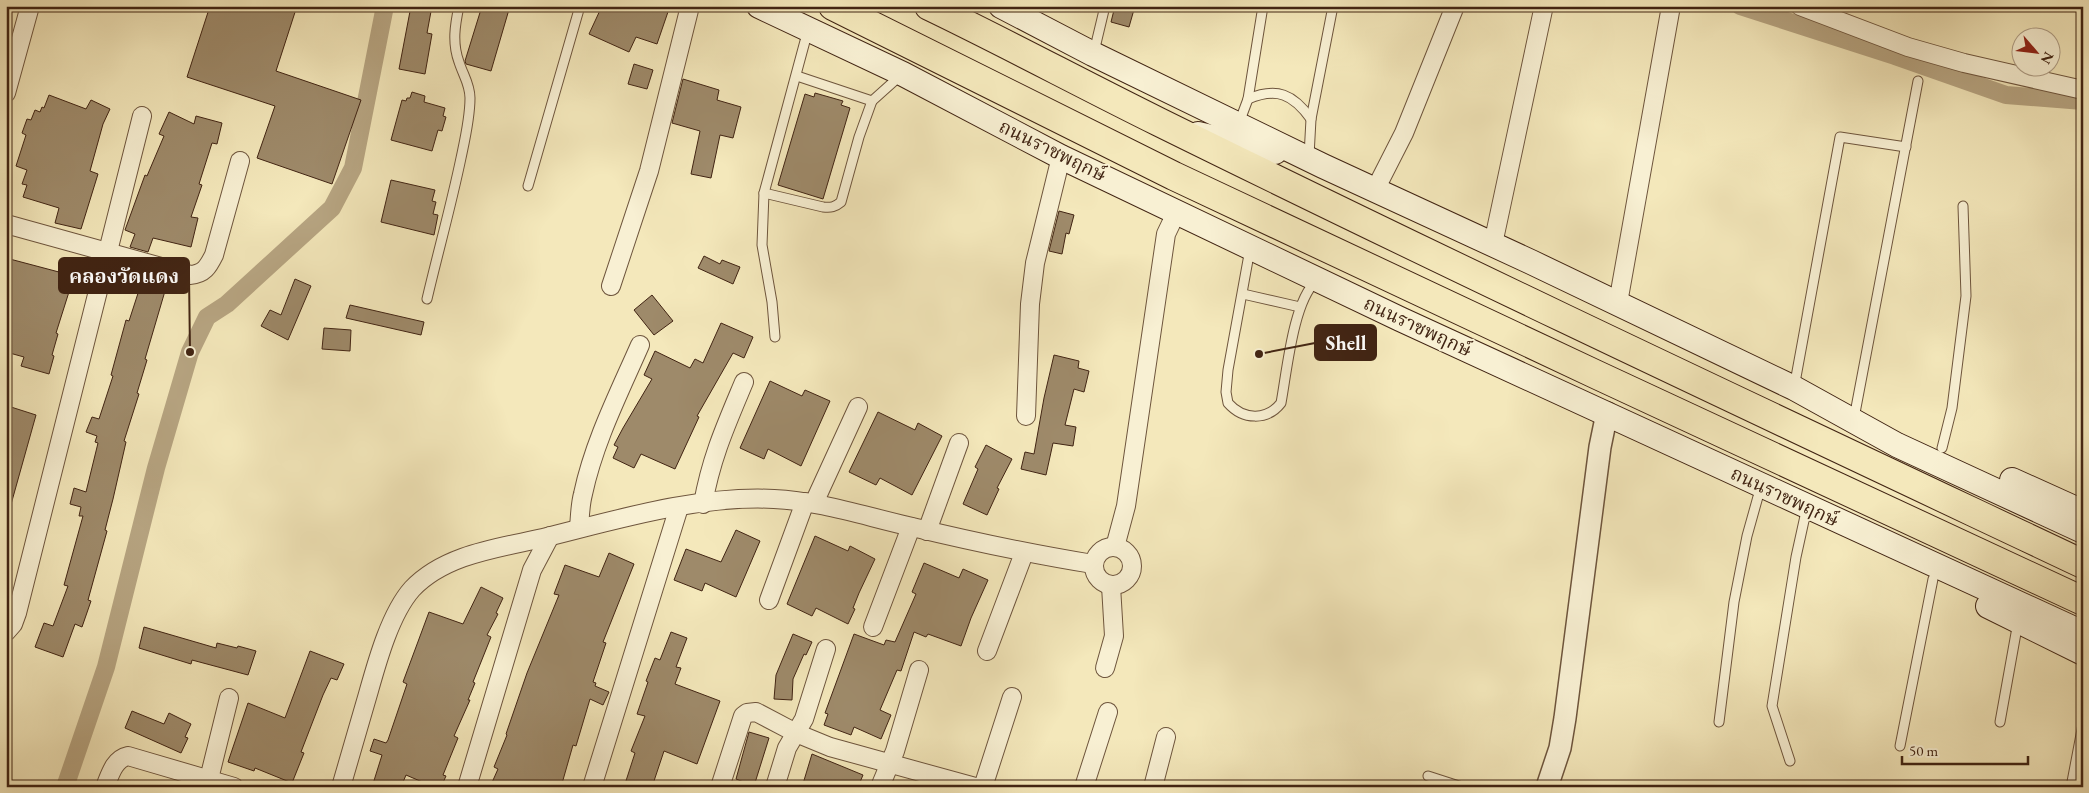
<svg xmlns="http://www.w3.org/2000/svg" width="2089" height="793" font-family="'EB Garamond','Noto Serif Thai',serif">
<style>
.lines{fill:none;stroke-linecap:round;stroke-linejoin:round}
.canal{stroke:#b7a582;stroke-width:18}
.building{fill:#9e8a6a;stroke:#412413}
.service-casing{stroke:#6e553d;stroke-width:11}
.minor-casing{stroke:#6e553d;stroke-width:20}
.tertiary-casing{stroke:#6e553d;stroke-width:24}
.secondary-casing{stroke:#412413;stroke-width:26}
.primary-casing{stroke:#412413;stroke-width:30}
.service{stroke:#f8f0d3;stroke-width:9}
.minor{stroke:#f8f0d3;stroke-width:18}
.tertiary{stroke:#f8f0d3;stroke-width:21}
.secondary{stroke:#f8f0d3;stroke-width:24}
.primary{stroke:#f4e8bb;stroke-width:28}
.labels{text-anchor:middle;stroke-width:4;stroke-linejoin:round;paint-order:stroke}
.street-label{font-size:19px;fill:#412413;stroke:#f8f0d3}
.leader{fill:none;stroke:#412413;stroke-width:2}
.callout-dot{fill:#412413;stroke:#f8f0d3;stroke-width:2}
.callout{fill:#412413;stroke:#412413;stroke-width:2}
.callout-label{font-size:20px;text-anchor:middle;font-weight:bold;fill:#fff}
</style>
<rect width="100%" height="100%" fill="#f4e8bb"/>
<filter id="stains"><feTurbulence type="fractalNoise" baseFrequency=".004" numOctaves="4"/><feColorMatrix values="0 0 0 0 .2 0 0 0 0 .09 0 0 0 0 .02 0 0 0 .5 -.17"/></filter>
<radialGradient id="worn" r=".72"><stop offset=".6" stop-color="#630" stop-opacity="0"/><stop offset="1" stop-color="#630" stop-opacity=".3"/></radialGradient>
<g class="lines">
<g class="canal">
<path d="M1740 6 1895 56 2006 95 2083 101"/>
<path d="M65 787 106 667 156 468 190 352 207 317 227 304 332 208 353 168 385 6"/>
</g>
</g>
<g class="building">
<path d="M210 6H297L276 71 361 100 332 184 257 158 275 106 187 77Z"/>
<path d="M411 6H432L427 33 432 34 425 74 399 69Z"/>
<path d="M482 6H510L491 71 466 64 465 61Z"/>
<path d="M602 6H670L657 44 636 37 629 52 589 34Z"/>
<path d="M1115 6H1135L1129 27 1111 22Z"/>
<path d="M634 64 653 70 647 89 628 84Z"/>
<path d="M683 79 719 90 717 100 741 107 733 138 720 135 711 178 691 174 700 131 672 123Z"/>
<path d="M412 92 425 96 424 102 445 108 443 116 446 117 442 131 438 130 432 151 391 140 402 100 406 101 407 98H410Z"/>
<path d="M815 93 843 101 841 105 850 108 823 199 778 185 805 94 814 97Z"/>
<path d="M49 95 86 109 91 100 110 109 103 124 90 171 98 174 81 229 55 223 59 208 23 197 27 185 22 184 27 170 16 166 26 135 22 133 27 119 31 120 35 110 40 112 42 107 44 108Z"/>
<path d="M169 112 194 124 196 116 222 123 217 144 212 143 199 184 202 185 191 217 198 218 191 247 153 238 148 252 130 247 135 234 125 230 145 175 147 176 164 136 159 134Z"/>
<path d="M391 180 435 190 432 201 436 202 433 214 438 215 434 235 381 222Z"/>
<path d="M1059 211 1074 215 1069 234 1066 233 1062 254 1049 251Z"/>
<path d="M704 256 720 264 722 260 740 267 733 284 698 268Z"/>
<path d="M6 258 74 276 56 333 58 334 52 355 54 356 49 374 21 366 24 357 6 352Z"/>
<path d="M295 279 311 286 288 340 261 326 270 310 281 315Z"/>
<path d="M141 284 165 291 145 359 147 360 137 393 139 394 124 441 126 442 113 499 105 530 107 531 88 600 91 601 82 627 75 624 63 657 35 647 44 623 53 626 68 586 64 585 83 516H79L81 507 70 504 74 488 86 492 98 443 95 442 97 436 86 432 92 417 99 419 113 376 111 375 126 320 129 321Z"/>
<path d="M652 295 673 321 654 335 634 310Z"/>
<path d="M350 305 424 322 421 335 346 318Z"/>
<path d="M721 323 753 337 744 358 733 353 697 416 699 417 675 469 641 454 634 468 613 458 618 447 614 445 623 428 652 379 644 375 655 351 690 368 695 359 703 363Z"/>
<path d="M324 328 351 330 350 351 322 349Z"/>
<path d="M1054 355 1079 361 1078 368 1089 371 1084 392 1074 389 1065 425 1076 427 1073 446 1053 443 1046 475 1021 469 1025 452 1034 454 1044 398Z"/>
<path d="M770 381 802 396 805 390 830 401 801 466 768 449 764 459 740 448Z"/>
<path d="M11 407 36 415 10 508 6 507V422Z"/>
<path d="M878 412 915 430 918 423 942 436 912 495 880 478 876 485 849 472Z"/>
<path d="M986 445 1012 459 997 488 999 489 987 515 963 504 978 469 975 467Z"/>
<path d="M736 530 760 541 736 597 705 583 702 591 674 580 686 549 721 562Z"/>
<path d="M815 536 848 551 850 546 875 559 859 593 853 608 855 609 848 624 816 608 812 616 787 604Z"/>
<path d="M609 553 634 564 603 642 606 643 593 682 596 683 595 686 609 692 603 705 590 699 576 746 573 745 561 787H490L498 769 494 767 507 735 506 734 527 673 559 595 554 594 565 565 599 577Z"/>
<path d="M924 563 959 578 963 569 988 580 971 618 961 646 928 634 926 637 914 632 901 671 897 670 880 710 891 715 881 739 854 727 851 735 824 725 828 714 825 713 854 634 884 645 886 640 895 642 916 594 912 592Z"/>
<path d="M481 587 503 598 496 613 498 614 487 635 491 637 473 682 475 683 468 700H470L454 736 458 738 443 775 446 776 441 787H434L406 775 401 787H372L382 755 370 751 374 739 386 743 388 740 407 684 403 682 429 612 463 624Z"/>
<path d="M144 627 216 648 217 643 237 648 238 646 256 651 248 675 192 660 191 664 139 648Z"/>
<path d="M671 632 687 638 676 667 681 668 675 684 720 701 697 764 664 751 652 787H624L635 753 631 751 645 716 637 714 648 682 646 681 655 658 660 660Z"/>
<path d="M793 634 812 642 806 655 804 654 793 679 792 700 774 699 776 675Z"/>
<path d="M310 651 344 664 337 680 331 678 323 695 301 752 304 753 292 783 255 768 254 771 228 762 248 703 285 718Z"/>
<path d="M132 711 164 724 169 713 191 724 185 737 188 738 181 753 125 728Z"/>
<path d="M749 732 769 738 754 786 736 779Z"/>
<path d="M812 754 863 775 858 787H802Z"/>
</g>
<g class="lines">
<defs>
<g id="service">
<path d="M1094 52 1105 6"/>
<path d="M797 76 872 101"/>
<path d="M1248 99C1277 87 1293 94 1311 119"/>
<path d="M1239 123 1248 99 1263 6"/>
<path d="M1309 156 1311 119 1333 6"/>
<path d="M528 186 580 6"/>
<path d="M764 193 823 207C831 208 835 207 841 202L859 137 872 101 901 75"/>
<path d="M1250 249 1228 370 1226 392 1228 403C1243 420 1267 421 1281 403 1287 371 1293 302 1316 281"/>
<path d="M1243 294 1300 307"/>
<path d="M427 299C438 252 451 206 461 158 465 139 470 118 470 98 470 84 463 75 459 62 452 43 455 25 459 6"/>
<path d="M775 337 772 302 762 245 764 193 808 30"/>
<path d="M1794 388 1840 137 1906 147"/>
<path d="M1855 413 1918 81"/>
<path d="M1942 448 1952 408 1966 296 1963 206"/>
<path d="M1719 722 1734 602 1747 536 1761 486"/>
<path d="M2000 722 2018 622"/>
<path d="M1900 746 1933 579"/>
<path d="M1790 761 1772 706 1796 557 1807 507"/>
<path d="M1428 776 1462 787"/>
<path d="M2071 787 2083 724"/>
</g>
<g id="minor">
<path d="M1800 6 1908 47 1964 63 2083 90"/>
<path d="M6 93 30 6"/>
<path d="M1375 190 1404 133 1455 6"/>
<path d="M6 224 190 275C204 274 208 267 214 255L240 161"/>
<path d="M1493 244 1543 10"/>
<path d="M611 286 649 171 690 6"/>
<path d="M1618 303 1671 6"/>
<path d="M1026 416 1030 304 1035 263 1061 157"/>
<path d="M814 503 858 407"/>
<path d="M703 504C711 458 726 425 744 382"/>
<path d="M579 528C580 517 580 505 583 494 594 442 619 393 640 345"/>
<path d="M927 531 959 443"/>
<path d="M1115 547 1126 506 1166 234 1177 211"/>
<circle cx="1113" cy="566" r="19"/>
<path d="M769 600 805 502"/>
<path d="M873 627 911 527"/>
<path d="M6 632 13 624 17 613 142 116"/>
<path d="M987 651 1024 553"/>
<path d="M1105 668 1114 636 1111 586"/>
<path d="M105 787C110 775 114 759 128 756L234 787"/>
<path d="M207 787 229 698"/>
<path d="M341 787C350 756 359 725 368 694 377 662 390 614 412 589 445 554 499 548 543 538 616 520 698 495 774 499 819 501 864 516 908 526 970 541 1031 554 1093 564"/>
<path d="M467 787 532 570 550 536"/>
<path d="M592 787 679 507"/>
<path d="M720 787 743 716 747 713 756 712 796 733 830 747 975 787"/>
<path d="M775 787 787 748 804 719 826 649"/>
<path d="M880 787 895 751 919 670"/>
<path d="M983 787 1012 697"/>
<path d="M1084 787 1108 712"/>
<path d="M1153 787 1166 737"/>
</g>
<path id="tertiary" d="M1547 787 1560 748 1565 718 1600 447 1607 413"/>
<g id="secondary">
<path d="M759 6 903 74 1061 157 1400 319 2083 633"/>
<path d="M1001 6 1093 54 1323 166 1531 262 1794 388 1897 445 2083 531"/>
<path d="M1198 134 1275 152"/>
<path d="M2012 480 2083 512"/>
<path d="M1988 606 2083 653"/>
</g>
<g id="primary">
<path d="M833 6 1174 176 1595 374 2083 601"/>
<path d="M929 6C1006 43 1082 84 1159 122 1465 273 1774 418 2083 564"/>
</g>
</defs>
<use href="#service" class="service-casing"/>
<use href="#minor" class="minor-casing"/>
<use href="#tertiary" class="tertiary-casing"/>
<use href="#secondary" class="secondary-casing"/>
<use href="#primary" class="primary-casing"/>
<use href="#service" class="service"/>
<use href="#minor" class="minor"/>
<use href="#tertiary" class="tertiary"/>
<use href="#secondary" class="secondary"/>
<use href="#primary" class="primary"/>
</g>
<g class="labels">
<g class="street-label">
<text transform="translate(1053 150) rotate(26)" y="7">ถนนราชพฤกษ์</text>
<text transform="translate(1418 326) rotate(25)" y="7">ถนนราชพฤกษ์</text>
<text transform="translate(1785 496) rotate(25)" y="7">ถนนราชพฤกษ์</text>
</g>
</g>
<path class="leader" d="M190 352L189 276M1259 354L1315 343"/>
<g class="callout-dot">
<circle cx="190" cy="352" r="5"/>
<circle cx="1259" cy="354" r="5"/>
</g>
<g class="callout">
<rect x="59" y="258" width="130" height="35" rx="5"/>
<rect x="1315" y="325" width="61" height="35" rx="5"/>
</g>
<g class="callout-label">
<text x="124" y="283">คลองวัดแดง</text>
<text x="1346" y="350">Shell</text>
</g>
<rect width="2089" height="793" fill="none" stroke="#f4e8bb" stroke-width="25"/>
<rect x="8" y="8" width="2074" height="778" fill="none" stroke="#412413" stroke-width="2.5"/>
<rect x="12" y="12" width="2064" height="768" fill="none" stroke="#412413"/>
<g transform="translate(2036 52) rotate(118)"><circle r="24" fill="#f8f0d3" stroke="#af9e86"/>
<path d="M0-4L9 19L0 12L-9 19Z" fill="#8f2418"/>
<text y="-8" font-size="14" font-weight="bold" text-anchor="middle" fill="#412413">N</text>
</g>
<path d="M1902 756v8h126v-8" fill="none" stroke="#412413" stroke-width="2.5"/>
<text x="1909" y="756" font-size="15" fill="#412413" stroke="#f8f0d3" stroke-width="4" paint-order="stroke">50 m</text>
<rect width="100%" height="100%" filter="url(#stains)"/>
<rect width="100%" height="100%" fill="url(#worn)"/>
</svg>
